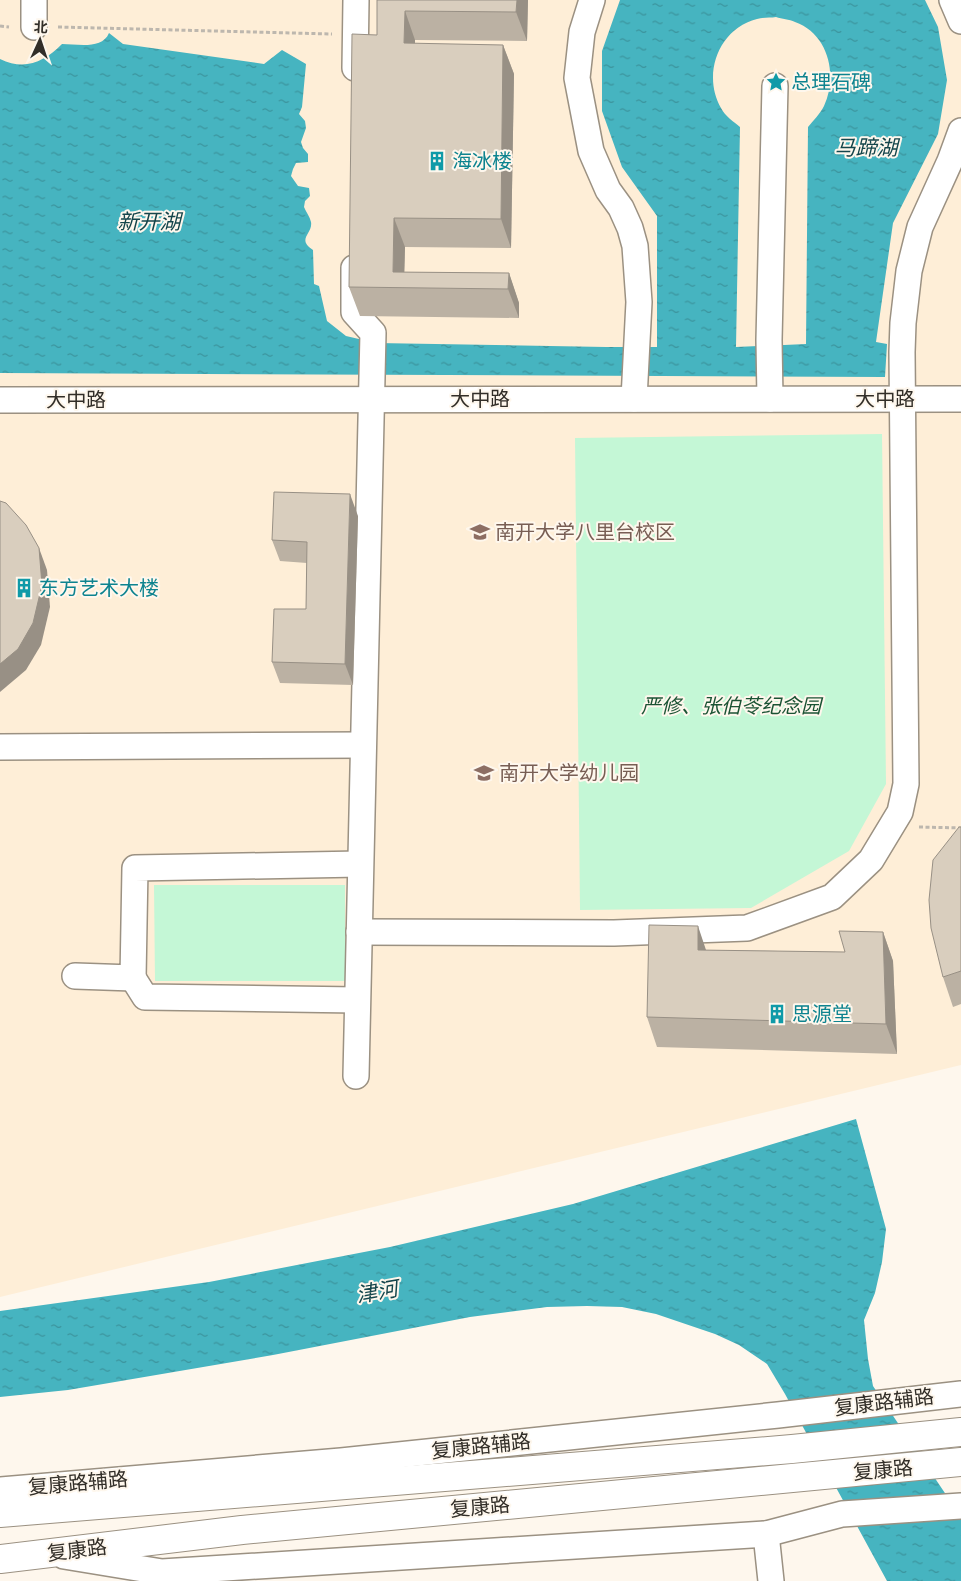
<svg xmlns="http://www.w3.org/2000/svg" width="961" height="1581" font-family="'Zilla Slab','Noto Sans SC',serif">
<style>
.built{fill:#feeed7}
.green{fill:#c4f7d6}
.water{fill:url(#water-ripples);fill-rule:evenodd}
.lines{fill:none;stroke-linecap:round;stroke-linejoin:round}
.minor-casing{stroke:#9b9182;stroke-width:28}
.highway-casing{stroke:#9b9182;stroke-width:30}
.path{stroke:#bdb7ae;stroke-width:3;stroke-dasharray:4 2.5;stroke-linecap:butt}
.minor{stroke:#fff;stroke-width:25}
.highway{stroke:#fff;stroke-width:28}
.wall{fill:#bbb1a3}
.shaded-wall{fill:#989085}
.building{fill:#d9cebe;stroke:#989085}
.labels{text-anchor:middle;stroke-width:4;stroke-linejoin:round;paint-order:stroke}
.culture-label{font-size:20px;fill:#0d838f;stroke:#fef7ed;text-anchor:start}
.street-label{font-size:20px;fill:#322e28;stroke:#fef7ed}
.education-label{font-size:20px;fill:#785e54;stroke:#fef7ed;text-anchor:start}
.park-label{font-size:20px;font-style:italic;fill:#1b5334;stroke:#fef7ed}
.water-label{font-size:21px;font-style:italic;fill:#14454b;stroke:#fef7ed}
</style>
<defs>
<pattern id="water-ripples" width="26" height="14" patternUnits="userSpaceOnUse" patternTransform="scale(1.25)"><rect width="26" height="14" fill="#46b4c0"/><path d="M2 4q2-2 4 0t4 0M15 11q2-2 4 0t4 0" fill="none" stroke="#3b939c"/></pattern>
</defs>
<rect width="100%" height="100%" fill="#fef7ed"/>
<path class="built" d="M0 0H961V1065L0 1297Z"/>
<g class="green">
<path d="M882 434 886 784 849 851 751 908 580 910 575 438Z"/>
<path d="M154 885H345V981H155Z"/>
</g>
<g class="water">
<path d="M620 0H925L938 27 947 80 938 134 893 223 876 342 887 344 885 377 0 373V59C25 71 44 62 62 44 77 44 102 50 109 33L123 44 264 64 282 50 306 64 302 107 299 114 305 121 306 128 301 142 303 148 308 154V162L296 163 293 169 291 176 298 186 309 188 310 196 305 201 304 207C306 212 310 217 311 222 313 234 296 239 313 250L314 284 319 286 327 321 346 336 376 343 606 347H657V216L622 167 602 111V51ZM776 17C782 19 789 19 795 22 829 34 838 76 824 106 820 114 813 121 808 127L806 344 736 347 740 127C734 122 725 116 721 108 702 75 718 29 757 19 763 17 770 18 776 17Z"/>
<path d="M856 1119 886 1229 882 1262 875 1293 864 1320 868 1359 873 1386 961 1517V1581H887L785 1394 767 1364 739 1345 715 1334 656 1314 622 1307 587 1306 547 1307 470 1317 273 1355 68 1390 0 1397V1311L209 1282 390 1247 573 1204Z"/>
</g>
<g class="lines">
<defs>
<g id="minor">
<path d="M34 0V27"/>
<path d="M592 0 582 32 577 78 591 151 608 190 621 208 630 228 635 246 639 302 634 399"/>
<path d="M952 0 961 21"/>
<path d="M355 68 356 0"/>
<path d="M354 268V312L373 333 356 1076"/>
<path d="M770 399 769 340 775 86"/>
<path d="M0 400 961 399"/>
<path d="M0 747 363 745"/>
<path d="M359 932 614 933 747 928 832 897 871 860 900 812 906 784 902 352 903 323 909 271 920 227 950 161 961 131"/>
<path d="M75 976 133 978 135 868 360 864"/>
<path d="M133 978 145 997 357 1000"/>
<path d="M0 1490 341 1461 778 1415 961 1394"/>
<path d="M766 1534 771 1581"/>
<path d="M64 1556 162 1572 766 1534 842 1514 961 1506"/>
</g>
<g id="highway">
<path d="M0 1513 792 1449 961 1432"/>
<path d="M0 1559 242 1530 961 1462"/>
</g>
</defs>
<use href="#minor" class="minor-casing"/>
<use href="#highway" class="highway-casing"/>
<g class="path">
<path d="M0 26 9 27"/>
<path d="M58 27 332 34"/>
<path d="M919 827 961 828"/>
</g>
<use href="#minor" class="minor"/>
<use href="#highway" class="highway"/>
</g>
<g class="wall">
<path d="M377 0H528L527 41 415 40V44L503 45 514 74 511 248 405 247 404 272 509 273 519 303V318L360 316 349 287 377 35Z"/>
<path d="M358 516 353 685 280 683 272 662 306 609 307 563 280 561 272 540Z"/>
<path d="M961 827V1004L953 1007 943 977Z"/>
<path d="M883 932 893 961 897 1054 657 1047 647 1017 706 950 845 952Z"/>
</g>
<g class="shaded-wall">
<path d="M517 0H528L527 41 516 12Z"/>
<path d="M405 11 415 40V73L404 43Z"/>
<path d="M503 45 514 74 511 248 501 219Z"/>
<path d="M394 218 405 247 404 288 393 272Z"/>
<path d="M509 273 519 303V318L508 289Z"/>
<path d="M350 494 358 516 353 685 345 664Z"/>
<path d="M39 548 47 570 50 607 41 645 26 670 0 692V664Z"/>
<path d="M698 926 708 956 698 950Z"/>
<path d="M883 932 893 961 897 1054 886 1024Z"/>
</g>
<g class="building">
<path d="M377 0H517L516 12 405 11 404 43 503 45 501 219 394 218 393 272 509 273 508 289 349 287 352 34 377 35Z"/>
<path d="M274 492 350 494 345 664 272 662 274 609H306L307 542 272 540Z"/>
<path d="M0 501 6 503 26 525 39 548 42 585 33 623 18 649 0 664Z"/>
<path d="M959 827H961V971L943 977 931 928 929 900 933 860Z"/>
<path d="M649 925 698 926V950L845 952 839 931 883 932 886 1024 647 1017Z"/>
</g>
<defs>
<symbol id="sight-bare" viewBox="-9 -9 18 18"><path d="M0-6L1.8-2.2L6-1.7L2.9 1.2L3.7 5.4L0 3.3L-3.7 5.4L-2.9 1.2L-6-1.7L-1.8-2.2Z" fill="#0f9aa8" stroke="#fef7ed" stroke-width="2.5" paint-order="stroke"/></symbol>
<symbol id="building-bare" viewBox="-9 -9 18 18"><path d="M-4-6H4V6H1V3H-1V6H-4ZM-2.5-4.3h1.7v1.8h-1.7ZM.8-4.3h1.7v1.8H.8ZM-2.5-1h1.7V.8h-1.7ZM.8-1h1.7V.8H.8Z" fill="#0f9aa8" stroke="#fef7ed" stroke-width="2.5" paint-order="stroke"/></symbol>
<symbol id="university-bare" viewBox="-9 -9 18 18"><path d="M0-5L7-2L0 1L-7-2ZM-4 1L0 2.5L4 1V4Q0 6-4 4Z" fill="#8d6e63" stroke="#fef7ed" stroke-width="2.5" paint-order="stroke"/></symbol>
<symbol id="school-bare" viewBox="-9 -9 18 18"><path d="M0-5L7-2L0 1L-7-2ZM-4 1L0 2.5L4 1V4Q0 6-4 4Z" fill="#8d6e63" stroke="#fef7ed" stroke-width="2.5" paint-order="stroke"/></symbol>
</defs>
<g fill-rule="evenodd">
<use href="#sight-bare" x="762" y="68" width="28" height="28"/>
<use href="#building-bare" x="423" y="147" width="28" height="28"/>
<use href="#university-bare" x="466" y="518" width="28" height="28"/>
<use href="#building-bare" x="10" y="574" width="28" height="28"/>
<use href="#school-bare" x="470" y="759" width="28" height="28"/>
<use href="#building-bare" x="763" y="1000" width="28" height="28"/>
</g>
<g class="labels">
<g class="culture-label">
<text x="791" y="89">总理石碑</text>
<text x="452" y="168">海冰楼</text>
<text x="39" y="595">东方艺术大楼</text>
<text x="792" y="1021">思源堂</text>
</g>
<g class="street-label">
<text x="480" y="406">大中路</text>
<text x="885" y="406">大中路</text>
<text x="76" y="407">大中路</text>
<text transform="translate(884 1402) rotate(-7)" y="7">复康路辅路</text>
<text transform="translate(481 1446) rotate(-6)" y="7">复康路辅路</text>
<text transform="translate(883 1470) rotate(-5)" y="7">复康路</text>
<text transform="translate(78 1483) rotate(-5)" y="7">复康路辅路</text>
<text transform="translate(480 1507) rotate(-5)" y="7">复康路</text>
<text transform="translate(77 1550) rotate(-7)" y="7">复康路</text>
</g>
<g class="education-label">
<text x="495" y="539">南开大学八里台校区</text>
<text x="499" y="780">南开大学幼儿园</text>
</g>
<g class="park-label">
<text x="731" y="713">严修、张伯苓纪念园</text>
</g>
<g class="water-label">
<text x="866" y="155">马蹄湖</text>
<text x="149" y="229">新开湖</text>
<text transform="translate(377 1292) rotate(-10)" y="7">津河</text>
</g>
</g>
<g transform="translate(40 40) rotate(3)" stroke="#fef7ed" stroke-width="4" paint-order="stroke">
<path d="M0-4L9 19L0 12L-9 19Z" fill="#322e28"/>
<text y="-8" font-size="14" font-weight="bold" text-anchor="middle" fill="#322e28">北</text>
</g>
</svg>
